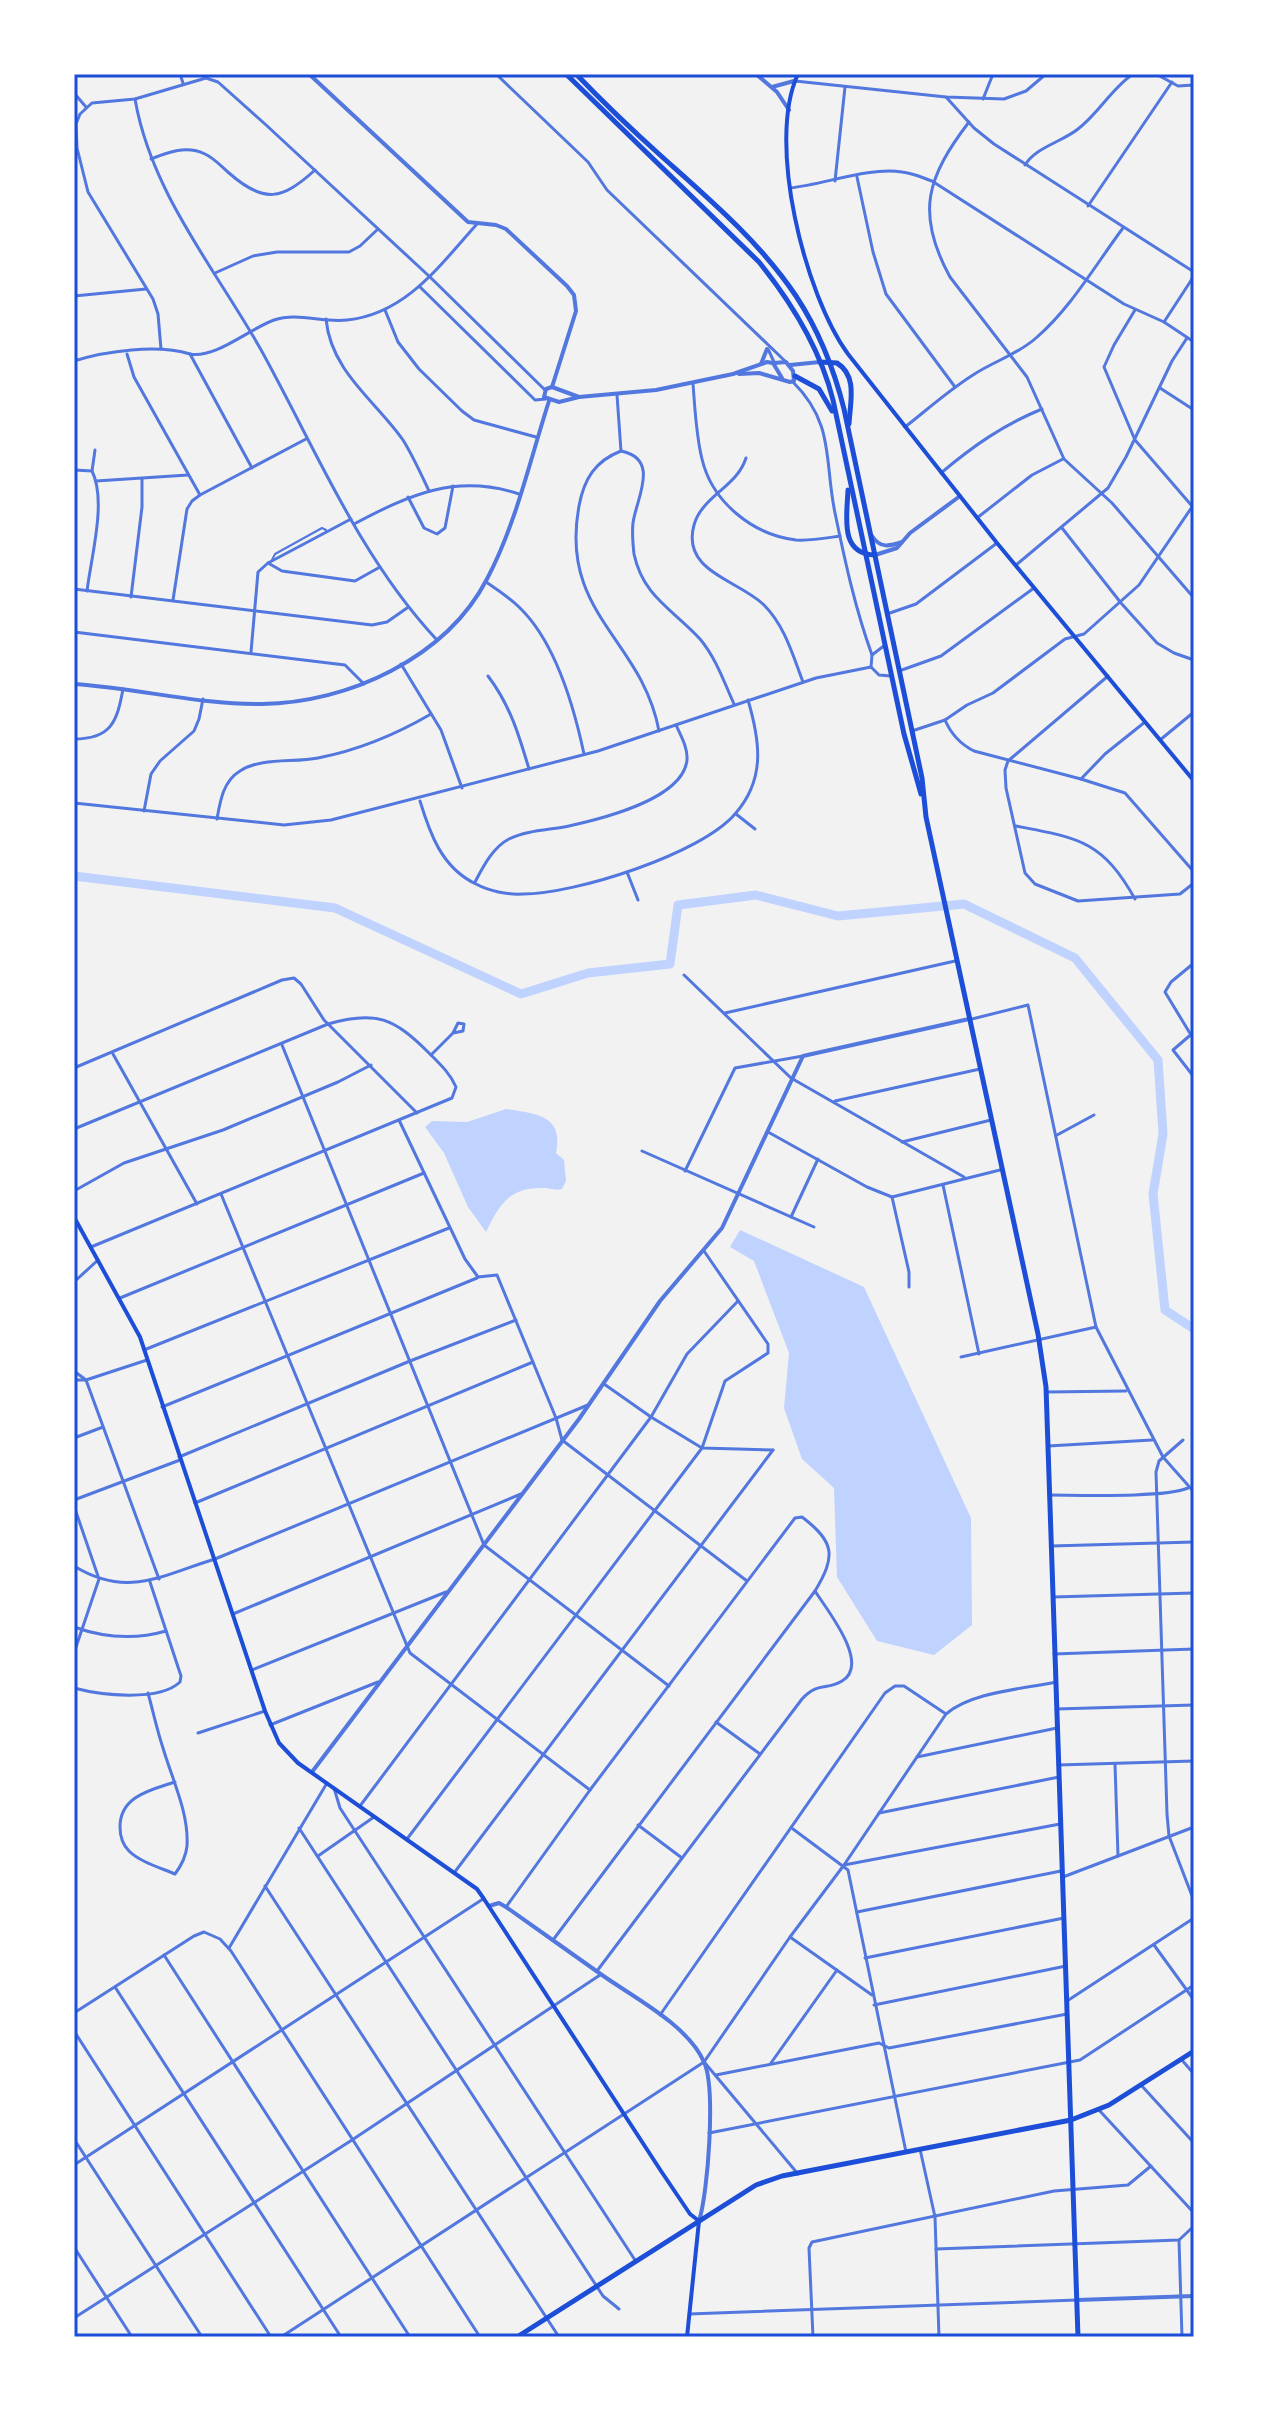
<svg xmlns="http://www.w3.org/2000/svg" width="1268" height="2411" font-family="'DM Sans',sans-serif">
<style>
.water{fill:#bfd3fe}
.lines{fill:none;stroke-linecap:round;stroke-linejoin:round}
.river{stroke:#bfd3fe;stroke-width:9}
.service{stroke:#5277de;stroke-width:2}
.minor{stroke:#5277de;stroke-width:3}
.tertiary{stroke:#5277de;stroke-width:4}
.secondary{stroke:#1d4ed8;stroke-width:4}
.primary{stroke:#1d4ed8;stroke-width:5}
.neatline{fill:none;stroke:#1d4ed8;stroke-width:3}
</style>
<rect width="100%" height="100%" fill="#f2f2f2"/>
<g class="water">
<path d="M506 1109C536 1114 564 1115 556 1153L564 1160 566 1181 562 1189C554 1191 551 1188 543 1188 509 1187 499 1205 486 1232L468 1207 444 1153 425 1127 432 1121 467 1122Z"/>
<path d="M740 1230 864 1287 971 1518 972 1625 934 1655 877 1641 837 1577 834 1488 802 1459 784 1408 789 1353 754 1261 730 1247Z"/>
</g>
<g class="lines">
<path class="river" d="M74 876 335 908 521 994 588 973 670 964 678 905 756 895 838 916 964 904 1075 958 1158 1060 1163 1134 1153 1194 1165 1310 1194 1329"/>
<path class="service" d="M272 560 275 554 322 528 326 530"/>
<g class="minor">
<path d="M180 74 183 83"/>
<path d="M496 74 588 162 607 190 785 361"/>
<path d="M1156 74 1178 86 1194 85"/>
<path d="M795 81 946 97 1004 99 1026 91 1046 74"/>
<path d="M74 93 86 107"/>
<path d="M946 97 974 128 994 144 1194 272"/>
<path d="M135 99C151 192 214 267 260 348 315 447 358 555 436 639"/>
<path d="M983 99 993 74"/>
<path d="M969 122C927 177 915 213 950 277L1027 377 1064 459 1112 503 1194 598"/>
<path d="M1194 154V175"/>
<path d="M151 159C168 152 187 145 205 154 214 158 222 167 229 173 264 204 282 200 315 170"/>
<path d="M1025 165C1036 147 1062 142 1078 129 1099 113 1111 89 1133 74"/>
<path d="M857 177 873 252 886 294 955 387"/>
<path d="M835 181 845 87"/>
<path d="M790 188C826 184 868 167 902 172 913 173 923 178 932 181L1124 304 1164 322 1194 342"/>
<path d="M1088 206 1172 82"/>
<path d="M215 273 253 256 277 252H349L360 246 378 229"/>
<path d="M420 287 535 400 546 399"/>
<path d="M74 296 146 289"/>
<path d="M385 310 398 342 419 369 462 411 474 420 536 437"/>
<path d="M1135 310 1114 345 1104 367 1135 440 1192 506"/>
<path d="M326 319C331 372 376 401 403 440 413 456 421 474 429 491"/>
<path d="M1164 322 1192 279 1194 268"/>
<path d="M161 349 158 314 153 299 88 192 77 148 76 124 80 114 92 103 135 99 206 78 218 82 265 124 430 277 545 390"/>
<path d="M768 349 774 362"/>
<path d="M127 354 134 377 200 495"/>
<path d="M190 354C215 359 249 329 274 320 298 312 322 323 347 320 406 314 440 265 477 224"/>
<path d="M74 361C106 351 157 344 190 354L252 468"/>
<path d="M793 382C835 424 824 460 835 513 845 561 855 608 872 655"/>
<path d="M693 384C695 409 696 435 702 459 712 502 753 535 796 540 811 541 826 538 840 536"/>
<path d="M1160 388 1194 410"/>
<path d="M617 395 621 451C595 461 584 479 579 506 559 614 642 639 659 731"/>
<path d="M905 427C928 409 949 390 973 375 994 361 1017 355 1036 338 1071 308 1096 264 1123 228"/>
<path d="M621 451C661 459 636 499 633 523 632 532 633 545 634 554 643 597 674 610 700 639 716 658 724 682 734 704"/>
<path d="M746 458C737 487 702 496 694 525 681 572 739 580 764 605 785 626 793 656 803 682"/>
<path d="M74 470 92 471C107 501 91 557 87 591"/>
<path d="M92 471 95 450"/>
<path d="M941 473C973 446 1003 425 1042 409"/>
<path d="M96 481 188 475"/>
<path d="M408 497 424 528 437 534 445 528 453 486"/>
<path d="M977 518 1032 475 1063 459"/>
<path d="M354 524C409 495 456 473 519 494"/>
<path d="M1062 528 1121 603 1157 643 1174 653 1194 660"/>
<path d="M268 563 282 571 355 581 380 567"/>
<path d="M1016 565 1108 488 1126 457 1172 361 1187 338"/>
<path d="M486 582C498 590 510 598 520 608 555 642 574 707 584 754"/>
<path d="M74 589 372 625 387 622 407 608"/>
<path d="M131 597 142 507V479"/>
<path d="M173 600 187 509 192 501 200 495 306 439"/>
<path d="M887 614 916 604 997 543"/>
<path d="M74 632 345 665 364 684"/>
<path d="M885 645 872 655 871 667 879 675 891 676"/>
<path d="M251 652 258 572 268 563 351 519"/>
<path d="M401 664 441 730 462 788"/>
<path d="M899 671 941 656 1034 588"/>
<path d="M488 676C510 705 519 735 529 769"/>
<path d="M1108 676 1008 761 1005 770 1006 788 1025 873 1035 884 1078 901 1180 894 1194 883"/>
<path d="M945 720C951 734 960 744 974 751L1081 779 1125 793 1194 872"/>
<path d="M912 731 945 720 967 705 993 693 1065 639 1084 634 1139 585 1194 504"/>
<path d="M74 739C111 739 117 722 123 689"/>
<path d="M1160 740 1194 712"/>
<path d="M1081 779 1105 754 1145 722"/>
<path d="M420 801C430 834 442 868 476 884 489 891 507 895 523 894 575 894 701 854 735 814 766 779 760 741 748 700"/>
<path d="M74 803 284 825 331 820 598 751 816 678 871 667"/>
<path d="M144 811 151 774 160 761 194 731 199 719 203 699"/>
<path d="M736 814 755 829"/>
<path d="M217 819C220 802 223 781 240 771 261 757 293 763 318 758 359 750 395 735 431 714"/>
<path d="M1016 826C1078 838 1102 840 1135 899"/>
<path d="M627 872 638 900"/>
<path d="M475 882C483 867 493 847 509 839 527 830 550 830 569 826 601 819 683 799 687 760 688 748 681 736 676 725"/>
<path d="M684 975 791 1078 964 1177"/>
<path d="M725 1013 955 961"/>
<path d="M972 1019 1028 1005 1096 1327 1163 1457 1194 1492"/>
<path d="M1194 1032 1173 1050 1194 1077"/>
<path d="M1191 1035 1165 992 1171 982 1194 963"/>
<path d="M282 1045 484 1545 669 1686"/>
<path d="M113 1054 197 1204"/>
<path d="M431 1055 453 1033 458 1023 464 1024 463 1031 453 1033"/>
<path d="M74 1068 282 980 294 978 301 984 324 1020 417 1113"/>
<path d="M835 1101 980 1069"/>
<path d="M399 1120 465 1259 478 1277 497 1275 556 1418 562 1440 747 1581"/>
<path d="M74 1129 328 1024C376 1010 394 1018 429 1053 439 1063 450 1073 456 1087L452 1098 91 1247"/>
<path d="M768 1132 867 1187 892 1197 1000 1170"/>
<path d="M1057 1135 1094 1115"/>
<path d="M902 1142 991 1120"/>
<path d="M642 1151 814 1227"/>
<path d="M685 1171 735 1068 803 1056"/>
<path d="M943 1185 979 1354"/>
<path d="M74 1191 124 1163 223 1130 338 1082 371 1065"/>
<path d="M221 1194 410 1653 590 1790"/>
<path d="M892 1197 909 1272V1287"/>
<path d="M791 1217 818 1159"/>
<path d="M74 1282 98 1260"/>
<path d="M120 1298 424 1173"/>
<path d="M144 1350 449 1228"/>
<path d="M961 1357 1096 1327"/>
<path d="M74 1371 86 1380 159 1579"/>
<path d="M74 1380H86L147 1360"/>
<path d="M604 1384 651 1417 702 1448 773 1450"/>
<path d="M1046 1392 1126 1391"/>
<path d="M162 1407 477 1278"/>
<path d="M74 1438 103 1427"/>
<path d="M1183 1440 1159 1461 1156 1472 1167 1814 1169 1836 1194 1901"/>
<path d="M1048 1446 1152 1440"/>
<path d="M179 1457 410 1361 516 1320"/>
<path d="M1049 1495C1079 1495 1165 1498 1188 1488"/>
<path d="M74 1500 180 1460"/>
<path d="M195 1503 533 1362"/>
<path d="M74 1506 99 1579 74 1653"/>
<path d="M1051 1546 1194 1542"/>
<path d="M74 1566C128 1599 162 1575 215 1559L588 1405"/>
<path d="M1053 1597 1194 1593"/>
<path d="M233 1614 521 1494"/>
<path d="M74 1627C105 1638 135 1640 166 1631"/>
<path d="M1054 1654 1194 1649"/>
<path d="M252 1670 446 1592"/>
<path d="M74 1688C100 1695 159 1702 180 1682L181 1676 150 1582"/>
<path d="M148 1693C153 1711 157 1730 163 1748 172 1779 189 1813 187 1846 186 1856 181 1866 175 1874 161 1868 140 1862 129 1851 123 1845 120 1836 120 1827 120 1796 151 1790 175 1782"/>
<path d="M1056 1709 1194 1705"/>
<path d="M716 1722 760 1754"/>
<path d="M270 1725 378 1682"/>
<path d="M198 1733 265 1711"/>
<path d="M917 1757 1057 1728"/>
<path d="M1115 1764 1118 1856"/>
<path d="M1058 1765 1194 1761"/>
<path d="M334 1788 340 1808 635 2260"/>
<path d="M360 1806 651 1417 687 1354 738 1301"/>
<path d="M879 1813 1059 1777"/>
<path d="M638 1825 682 1858"/>
<path d="M299 1828 603 2296 619 2309"/>
<path d="M793 1829 848 1870 906 2152"/>
<path d="M407 1839 702 1448 725 1381 768 1353V1344L704 1251"/>
<path d="M318 1856 374 1817"/>
<path d="M844 1865 1060 1824"/>
<path d="M454 1873 773 1450"/>
<path d="M1063 1877 1194 1827"/>
<path d="M265 1886 559 2337"/>
<path d="M506 1907 590 1790 795 1518 802 1517C835 1542 836 1556 815 1591L553 1940"/>
<path d="M857 1912 1061 1871"/>
<path d="M790 1937 872 1995"/>
<path d="M1154 1945 1194 2000"/>
<path d="M229 1948 327 1783"/>
<path d="M164 1955 410 2337"/>
<path d="M865 1958 1064 1918"/>
<path d="M597 1971 802 1699C819 1681 826 1691 842 1681 871 1664 827 1610 815 1591"/>
<path d="M115 1987 341 2337"/>
<path d="M1067 2001 1194 1918"/>
<path d="M874 2005 1066 1966"/>
<path d="M74 2013 194 1936 204 1932 220 1939 231 1951 480 2337"/>
<path d="M660 2015 885 1693 895 1686H904L946 1714"/>
<path d="M74 2031 271 2337"/>
<path d="M1181 2059 1194 2074"/>
<path d="M705 2063 798 2174"/>
<path d="M771 2063 837 1970"/>
<path d="M716 2075 879 2043 889 2048 1067 2014"/>
<path d="M1141 2085 1194 2143"/>
<path d="M1099 2110 1194 2213"/>
<path d="M709 2133 1080 2060 1194 1985"/>
<path d="M74 2139 202 2337"/>
<path d="M920 2149 935 2217 939 2337"/>
<path d="M74 2165 483 1899"/>
<path d="M1179 2240 1182 2337"/>
<path d="M74 2247 132 2337"/>
<path d="M936 2249 1179 2240 1194 2226"/>
<path d="M689 2314 1077 2300"/>
<path d="M74 2318 352 2140 600 1975"/>
<path d="M281 2337 704 2062 790 1937 844 1865 946 1714C971 1692 1023 1689 1056 1682"/>
<path d="M813 2337 809 2248 812 2242 1054 2191 1128 2185 1151 2166"/>
</g>
<g class="tertiary">
<path d="M309 74 468 222 496 225 506 229 567 286 574 295 576 311 552 387"/>
<path d="M756 74 777 92 789 110"/>
<path d="M772 87 794 81"/>
<path d="M773 363 782 378"/>
<path d="M761 364 767 349"/>
<path d="M790 365 820 362"/>
<path d="M739 374 759 373 790 382 794 381 793 371 786 362 774 363"/>
<path d="M552 387 546 389 544 397 559 402 579 397 656 390 733 374 767 362 773 363"/>
<path d="M552 387 579 397"/>
<path d="M872 536C880 549 890 546 902 542"/>
<path d="M875 555 897 548 910 533 960 496"/>
<path d="M74 684C137 688 199 705 262 704 348 703 446 658 487 579 516 524 530 460 549 401"/>
<path d="M312 1772 579 1419 660 1301 722 1228 803 1056 969 1019"/>
<path d="M489 1906 499 1903 506 1907C538 1930 570 1952 602 1975 633 1997 688 2025 704 2062 716 2088 708 2193 699 2221"/>
<path d="M1077 2300 1194 2296"/>
</g>
<g class="secondary">
<path d="M798 74C766 142 805 295 848 354L997 543 1194 781"/>
<path d="M74 1217 140 1337 265 1711 279 1743 298 1763 477 1889 484 1899 661 2171 690 2214 699 2221 687 2337"/>
</g>
<g class="primary">
<path d="M566 74 759 262C792 303 820 348 833 400L904 734 921 794"/>
<path d="M576 74C603 102 631 129 660 155 708 198 760 242 796 296 819 331 834 369 844 409L922 778 926 817 1038 1334 1046 1387 1078 2337"/>
<path d="M820 362 837 363C858 376 850 403 849 424"/>
<path d="M795 376 819 389 832 411"/>
<path d="M848 490C847 516 839 554 875 555"/>
<path d="M517 2337 756 2185 782 2176 1071 2120 1109 2105 1194 2051"/>
</g>
</g>
<rect width="1268" height="2411" fill="none" stroke="#ffffff" stroke-width="152"/>
<rect x="76" y="76" width="1116" height="2259" class="neatline"/>
</svg>
